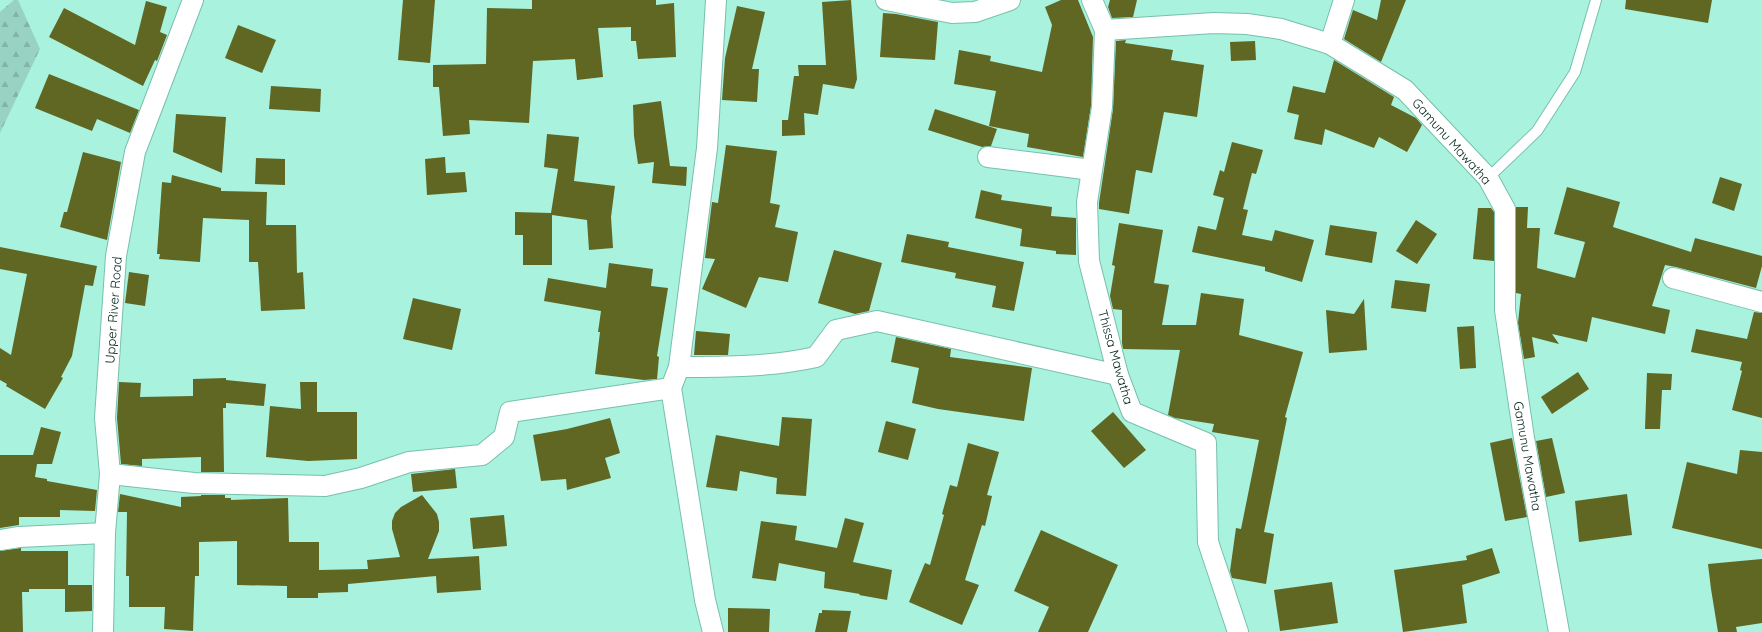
<svg xmlns="http://www.w3.org/2000/svg" width="1762" height="632" font-family="Quicksand,sans-serif">
<style>
.forest{fill:url(#forest-firs)}
.building{fill:#5f6722}
.lines{fill:none;stroke-linecap:round;stroke-linejoin:round}
.service-casing{stroke:#77c0ad;stroke-width:12}
.minor-casing{stroke:#77c0ad;stroke-width:22}
.service{stroke:#fff;stroke-width:10}
.minor{stroke:#fff;stroke-width:20}
.labels{text-anchor:middle;stroke-width:4;stroke-linejoin:round;paint-order:stroke}
.street-label{font-size:13px;fill:#02211a;stroke:#fff}
</style>
<defs>
<pattern id="forest-firs" width="22" height="20" patternUnits="userSpaceOnUse"><rect width="22" height="20" fill="#98d2c2"/><path d="M5 1l3.5 6h-7zM16 11l3.5 6h-7z" fill="#81b4a6"/></pattern>
</defs>
<rect width="100%" height="100%" fill="#a8f2de"/>
<path class="forest" d="M14 0H18L40 49 0 133V12Z"/>
<g class="building">
<path d="M403 0H435L430 63 398 60Z"/>
<path d="M532 0H656V5L674 3 676 57 638 59 636 41H631V27L598 28 603 77 577 80 575 59 533 61 529 123 469 120 470 134 443 136 439 87H433V65L486 64 487 8 532 9Z"/>
<path d="M851 0 857 79 854 89 823 84 818 115 804 113 805 135 782 136V120H788L794 76H799L798 65H826L822 2Z"/>
<path d="M1061 0H1078L1093 37 1091 106 1083 157 1027 147 1029 134 989 126 996 91 954 84 959 50 991 56 990 61 1042 72 1052 25 1045 7Z"/>
<path d="M1110 0H1137L1133 17 1112 18 1108 7Z"/>
<path d="M1381 0H1406L1381 62 1344 39 1353 10 1377 20Z"/>
<path d="M1626 0H1712L1708 23 1625 9Z"/>
<path d="M146 1 167 7 160 32 167 35 157 61 155 60 143 86 49 37 64 8 135 45Z"/>
<path d="M737 6 765 12 752 69H759L757 102 722 100 725 58Z"/>
<path d="M883 13 896 14 938 22 935 60 880 57Z"/>
<path d="M238 25 276 40 262 73 225 58Z"/>
<path d="M1126 40 1125 43 1173 50 1171 60 1204 65 1197 117 1164 112 1152 173 1136 170 1129 214 1099 209V203L1113 109 1116 41Z"/>
<path d="M1255 41 1256 60 1231 61 1230 42Z"/>
<path d="M1334 60 1394 97 1391 105 1416 118 1422 125 1407 152 1379 137 1374 148 1325 129 1322 145 1294 139 1299 115 1287 112 1293 86 1325 93Z"/>
<path d="M49 74 139 110 130 133 97 119 92 131 35 108Z"/>
<path d="M271 86 321 89 320 112 269 109Z"/>
<path d="M661 101 670 166 687 167 686 186 652 183 654 162 638 164 634 136 633 105Z"/>
<path d="M935 109 997 129 991 146 982 147 928 130Z"/>
<path d="M176 114 226 117 222 173 173 152Z"/>
<path d="M547 134 579 137 574 181 615 186 611 217 613 248 589 250 587 220 552 215V265H523V235H515V212L551 213 558 169 544 167Z"/>
<path d="M1232 142 1263 150 1256 174 1252 173 1243 209 1248 210 1242 235 1272 241 1275 230 1314 240 1302 282 1265 271V267L1192 252 1198 226 1216 230 1224 198 1213 195 1220 170 1224 172Z"/>
<path d="M726 145 777 151 770 203 780 205 775 227 798 232 788 282 759 277 746 308 702 289 715 259 705 258 712 202 718 203Z"/>
<path d="M83 152 121 162 107 240 60 227 64 212H67Z"/>
<path d="M445 157 446 173 465 172 467 192 427 195 425 159Z"/>
<path d="M256 158 285 159V185L255 184Z"/>
<path d="M172 175 221 188V191L267 192 266 225H296L297 273 303 272 305 309 261 311 258 262H249V220L203 218 200 262 159 259 160 254H157L162 182 171 183Z"/>
<path d="M1720 177 1742 184 1734 211 1712 203Z"/>
<path d="M1567 187 1620 202 1613 227 1691 252 1695 238 1762 256V266L1756 288 1676 267 1665 265 1652 306 1670 310 1665 334 1592 317 1587 342 1552 334 1559 344 1532 337 1535 357 1524 359 1518 323 1521 294 1516 293V207H1528L1527 228H1540L1537 268 1575 278 1585 242 1554 234Z"/>
<path d="M981 190 1002 195 1001 200 1052 207 1051 216 1076 218V255L1056 254V251L1020 246 1022 229 975 218Z"/>
<path d="M1478 208H1491L1494 212V261L1473 259Z"/>
<path d="M1416 220 1437 234 1417 264 1396 251Z"/>
<path d="M1119 223 1163 230 1154 283 1169 285 1162 325H1196L1201 293 1244 299 1239 335 1303 352 1285 417 1287 418 1264 532 1274 534 1266 584 1232 578 1230 571 1236 528 1241 529 1259 440 1212 432 1214 424 1175 418 1168 415 1180 350 1123 349 1122 343V310L1113 309 1110 296 1115 266 1112 265Z"/>
<path d="M1330 225 1377 232 1372 263 1325 255Z"/>
<path d="M907 234 949 242 948 247 1024 262 1014 311 992 307 996 286 955 278 956 273 901 262Z"/>
<path d="M0 247 97 266 93 286 85 285 72 356 61 377 63 378 45 409 6 386 7 384 0 380V348L11 355 27 274 0 269Z"/>
<path d="M834 250 882 263 869 311 855 314 818 303Z"/>
<path d="M609 263 653 269 651 286 668 288 657 356 659 357 657 379 644 380 595 374 600 332H598L601 311 544 301 548 278 606 288Z"/>
<path d="M129 272 149 275 145 306 125 303Z"/>
<path d="M1395 280 1430 284 1426 312 1391 308Z"/>
<path d="M413 298 461 309 452 350 403 339Z"/>
<path d="M1364 299 1367 350 1329 353 1326 310 1354 314Z"/>
<path d="M1754 312 1762 313V418L1732 410 1742 371 1740 370 1742 362 1691 352 1696 329 1747 339Z"/>
<path d="M1474 326 1476 368 1460 369 1457 327Z"/>
<path d="M696 331 730 334 728 355H694Z"/>
<path d="M896 337 951 349 950 357 1032 368 1024 421 938 409 912 403 919 368 891 362Z"/>
<path d="M1578 372 1589 389 1552 414 1541 397Z"/>
<path d="M1647 373 1672 374 1671 390H1662L1660 429H1645Z"/>
<path d="M226 378V380L266 384 264 406 226 403V408H223L224 472H201V457L142 459V466L121 464 117 418 119 382 141 383 140 397 193 396V379Z"/>
<path d="M300 382H317V412H357V459L308 461 266 457 270 406 301 409Z"/>
<path d="M1113 412 1146 450 1124 468 1091 431Z"/>
<path d="M782 417 812 419 806 496 776 494 777 478 740 471 737 491 706 487 716 435 779 446Z"/>
<path d="M610 418 620 453 605 458 611 478 567 490 566 479 541 481 533 435 567 429Z"/>
<path d="M886 421 916 429 908 460 878 452Z"/>
<path d="M41 427 61 432 52 464H37L35 477 47 479V481L97 490 95 511 60 510V517H19V525L0 528V455H33Z"/>
<path d="M1512 438 1527 517 1505 521 1490 443Z"/>
<path d="M1552 438 1565 493 1546 497 1536 441Z"/>
<path d="M968 443 999 452 987 495 992 496 985 526 982 525 965 580 979 585 962 625 909 602 925 563 930 565 944 515 942 514 950 485 957 487Z"/>
<path d="M1740 450 1762 452V549L1672 528 1687 462 1737 474Z"/>
<path d="M455 469 457 488 413 492 411 474Z"/>
<path d="M120 494 181 507V497L201 496V495H225V498H231V500L288 498 289 542H319V570L368 569 367 560 400 557 392 529V521L395 513 401 507 422 495 437 514 439 522V531L428 559 479 556 481 590 437 593 436 576 348 584V592L318 593V598H287V586L237 585V541L199 542V576H195L193 631 164 629 165 607H129V576H126L127 512H118Z"/>
<path d="M1627 494 1632 535 1579 542 1575 501Z"/>
<path d="M504 515 507 546 473 549 470 518Z"/>
<path d="M845 518 864 523 853 562 892 570 887 600 859 595 860 594 824 588 825 572 779 563 776 581 752 578 761 521 797 526 795 540 837 548Z"/>
<path d="M1041 530 1118 565 1088 632H1038L1049 607 1014 591Z"/>
<path d="M21 548V551H68V585H92V611L65 612V589H29V592H22L23 632H0V551Z"/>
<path d="M1492 548 1500 573 1462 585 1467 623 1403 632 1394 570 1467 560 1466 556Z"/>
<path d="M1762 559V623L1736 627 1737 632H1718L1711 589 1708 564Z"/>
<path d="M1332 582 1338 623 1280 631 1274 590Z"/>
<path d="M728 608 770 609 769 632H728Z"/>
<path d="M822 610 851 611 847 632H815L819 613H822Z"/>
</g>
<g class="lines">
<defs>
<path id="service" d="M1488 178 1537 131 1575 72 1596 0"/>
<g id="minor">
<path d="M886 0 952 13 975 12 1010 0"/>
<path d="M1092 0 1105 30 1214 23 1247 24 1281 29 1330 44 1405 90 1488 178 1505 209V310L1524 438 1559 632"/>
<path d="M1105 30 1102 107 1087 202 1089 261 1118 375 1132 412 1206 443 1208 542 1238 632"/>
<path d="M1330 44 1344 0"/>
<path d="M988 157 1092 170"/>
<path d="M1673 278 1762 302"/>
<path d="M679 367C725 367 771 367 816 357L836 330 877 321 1118 375"/>
<path d="M110 474 194 483 325 486 361 478 409 462 482 455 504 437 510 412 671 388"/>
<path d="M0 540 19 537 105 533"/>
<path d="M103 632 105 533 110 474 105 418 116 256 135 152 193 0"/>
<path d="M713 632 705 600 671 388 679 367 707 148 716 0"/>
</g>
</defs>
<use href="#service" class="service-casing"/>
<use href="#minor" class="minor-casing"/>
<use href="#service" class="service"/>
<use href="#minor" class="minor"/>
</g>
<g class="labels">
<g class="street-label">
<text transform="translate(1452 141) rotate(48)" y="5">Gamunu Mawatha</text>
<text transform="translate(113 310) rotate(-86)" y="5">Upper River Road</text>
<text transform="translate(1116 357) rotate(74)" y="5">Thissa Mawatha</text>
<text transform="translate(1528 456) rotate(80)" y="5">Gamunu Mawatha</text>
</g>
</g>
</svg>
